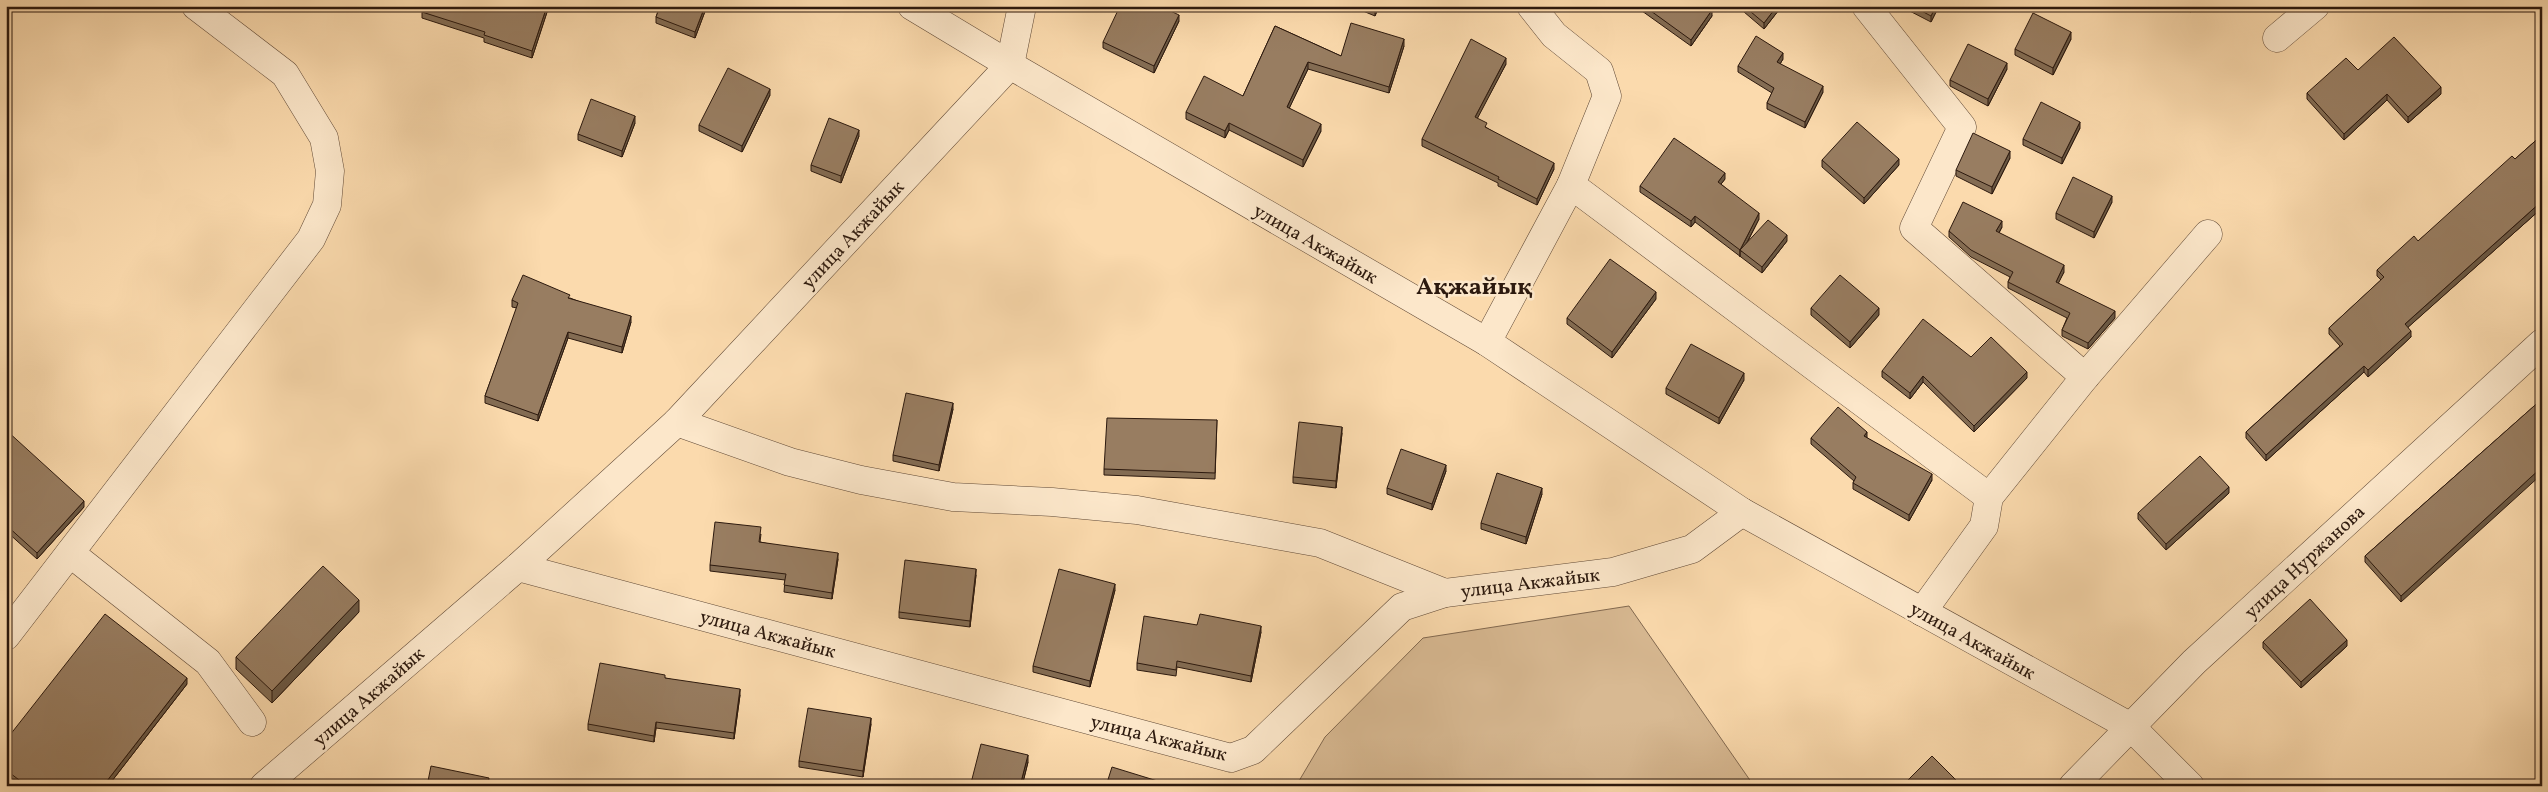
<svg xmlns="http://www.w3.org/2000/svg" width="2548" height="792" font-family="Vollkorn,serif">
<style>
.green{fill:#d8b992;stroke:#826950}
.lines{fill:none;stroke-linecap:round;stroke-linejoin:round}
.minor-casing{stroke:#604936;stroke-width:29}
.minor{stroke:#fce7ca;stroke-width:28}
.wall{fill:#836c53;stroke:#2c190e}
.shaded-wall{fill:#6a5844;stroke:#2c190e}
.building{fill:#987d61;stroke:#2c190e}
.labels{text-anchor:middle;stroke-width:5;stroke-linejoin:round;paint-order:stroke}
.street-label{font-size:19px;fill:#2c190e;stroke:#fce7ca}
.district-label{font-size:24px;font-weight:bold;fill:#2c190e;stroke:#fce7ca}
</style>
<rect width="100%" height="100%" fill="#fbdaad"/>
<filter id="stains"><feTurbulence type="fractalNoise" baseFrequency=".004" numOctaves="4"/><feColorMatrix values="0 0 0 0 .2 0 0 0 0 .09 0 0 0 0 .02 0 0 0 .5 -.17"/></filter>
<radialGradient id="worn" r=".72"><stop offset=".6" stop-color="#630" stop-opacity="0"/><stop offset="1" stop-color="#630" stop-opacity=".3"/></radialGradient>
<path class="green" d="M1629 606 1754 786H1296L1325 737 1423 638Z"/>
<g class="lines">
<defs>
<g id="minor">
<path d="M912 6 1010 65 1022 6"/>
<path d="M1531 6 1554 35 1599 71 1607 96 1571 185"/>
<path d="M1866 6 1962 127 1914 228 2085 377"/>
<path d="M2277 38 2315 6"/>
<path d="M1487 342 1571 185 1989 497"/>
<path d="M677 422 790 462 861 480 953 497 1052 502 1137 510 1320 543 1445 593"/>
<path d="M70 553 208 662 252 722"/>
<path d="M518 567 1231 758 1253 750 1402 607 1445 593 1613 572 1692 549 1742 512"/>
<path d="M1922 612 1984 526 1989 497 2085 377 2208 234"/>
<path d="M6 636 311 239 327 205 330 171 324 138 285 74 196 6"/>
<path d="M264 786 518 567 677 422 1010 65 1487 342 1742 512 2131 727 2190 786"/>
<path d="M2073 786 2194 662 2542 343"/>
</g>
</defs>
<use href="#minor" class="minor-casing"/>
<use href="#minor" class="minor"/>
</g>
<g class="wall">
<path d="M549 6 532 58 484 42V38L422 18V12Z"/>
<path d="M660 6H707L695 38 656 23V17Z"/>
<path d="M1351 6H1379L1375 16Z"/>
<path d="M1635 6H1708L1712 16 1691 46Z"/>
<path d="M1737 6H1782L1764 29Z"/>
<path d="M1900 6H1939L1931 22Z"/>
<path d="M2176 6H2193L2191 12Z"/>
<path d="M1179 21 1154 73 1103 48V42Z"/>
<path d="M1275 26 1341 56 1404 46 1389 93 1308 69 1289 108 1321 131 1303 167 1229 130 1225 138 1186 119V112L1243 96Z"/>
<path d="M2071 39 2053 75 2015 55V49Z"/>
<path d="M1783 59 1780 64 1823 92 1805 128 1767 109V103L1772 93 1738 72V66Z"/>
<path d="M1506 64 1477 118 1487 128 1554 169 1537 205 1498 186V183L1422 146V139Z"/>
<path d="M2007 69 1988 106 1950 86V80Z"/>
<path d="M2358 70 2441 94 2408 123 2387 100 2344 140 2307 99V93Z"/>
<path d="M770 95 742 152 699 131V125Z"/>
<path d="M635 123 622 157 578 140V134Z"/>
<path d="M2080 128 2062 164 2023 145V139Z"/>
<path d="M2542 135V208L2408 327 2411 337 2368 377 2364 372 2266 461 2246 438V432L2340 346 2329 334V328L2381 280 2377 276V270L2418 241 2515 159Z"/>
<path d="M859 136 841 183 811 171V165Z"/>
<path d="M2010 158 1992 194 1956 176V170Z"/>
<path d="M1822 160 1899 165 1864 204 1822 167Z"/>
<path d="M1725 179 1721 184 1759 219 1747 243 1787 241 1762 273 1695 222 1691 227 1640 192V186Z"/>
<path d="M2112 202 2094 238 2056 219V213Z"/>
<path d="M2002 227 1999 233 2064 272 2058 283 2115 318 2088 349 2062 336V330L2067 318 2008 288V282L2010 277 1971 257 1949 237V231Z"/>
<path d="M570 298 631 322 622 353 568 338 538 421 485 403V396L517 308 512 307V300Z"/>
<path d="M1656 299 1612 358 1567 324V318Z"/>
<path d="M1811 308 1879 315 1850 348 1811 315Z"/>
<path d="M1882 371 2027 378 1974 432 1923 382 1910 399 1882 377Z"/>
<path d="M1744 380 1719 424 1666 394V388Z"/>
<path d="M2542 399 2401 602 2365 562V556Z"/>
<path d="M953 409 939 471 893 461V455Z"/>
<path d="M1217 420 1215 479 1104 475V469Z"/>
<path d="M6 430 84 507 37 559 6 531Z"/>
<path d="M1342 433 1336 488 1293 483V477Z"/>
<path d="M1811 438H1867L1932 480 1909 521 1853 489V483L1854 481 1811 444Z"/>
<path d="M1446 471 1432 510 1387 494V488Z"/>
<path d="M2229 493 2166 550 2138 519V513Z"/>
<path d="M1542 494 1526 544 1481 529V523Z"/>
<path d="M761 534 760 542 838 559 832 599 784 592 785 580 710 571V565Z"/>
<path d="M976 575 970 627 899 618V612Z"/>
<path d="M1115 590 1090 687 1033 672V666Z"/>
<path d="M359 612 272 703 236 669V657Z"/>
<path d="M1197 625 1261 632 1251 682 1177 667 1176 676 1137 670V663Z"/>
<path d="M2263 642 2347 646 2301 688 2263 648Z"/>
<path d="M665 678 740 695 734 739 656 728 654 742 588 730V724Z"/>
<path d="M187 684 108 786H19L6 776V740Z"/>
<path d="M871 724 863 777 799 767V761Z"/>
<path d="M1028 762 1022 786H971V783Z"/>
</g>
<g class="shaded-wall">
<path d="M547 6H549L532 58V51Z"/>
<path d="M705 6H707L695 38V32Z"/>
<path d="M1376 6H1379L1375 16V10Z"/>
<path d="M1777 6H1782L1764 29V23Z"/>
<path d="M1936 6H1939L1931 22V16Z"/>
<path d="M1712 10V16L1691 46V40Z"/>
<path d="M1179 15V21L1154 73V66Z"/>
<path d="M2071 32V39L2053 75V68Z"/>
<path d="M1404 39V46L1389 93V87Z"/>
<path d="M1783 53V59L1777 69V62Z"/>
<path d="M1506 58V64L1475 123V117Z"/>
<path d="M1308 62V69L1287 113V107Z"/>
<path d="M2007 63V69L1988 106V99Z"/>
<path d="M1823 86V92L1805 128V122Z"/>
<path d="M2441 87V94L2408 123V117Z"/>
<path d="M770 89V95L742 152V146Z"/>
<path d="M2387 94V100L2344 140V134Z"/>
<path d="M635 116V123L622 157V151Z"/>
<path d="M2080 122V128L2062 164V158Z"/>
<path d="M1229 123V130L1225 138V131Z"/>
<path d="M1321 124V131L1303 167V160Z"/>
<path d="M859 130V136L841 183V176Z"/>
<path d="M2010 151V158L1992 194V187Z"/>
<path d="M1899 159V165L1864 204V198Z"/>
<path d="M1554 163V169L1537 205V199Z"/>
<path d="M1725 173V179L1718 188V182Z"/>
<path d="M2112 196V202L2094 238V232Z"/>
<path d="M2542 201V208L2405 330V324Z"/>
<path d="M1759 213V219L1742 252 1740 250V257V250Z"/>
<path d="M1695 216V222L1691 227V221Z"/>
<path d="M2002 221V227L1996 238V231Z"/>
<path d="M1787 235V241L1762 273V267Z"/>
<path d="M2064 265V272L2056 288V282Z"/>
<path d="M1656 292V299L1612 358V352Z"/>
<path d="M1879 308V315L1850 348V342Z"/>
<path d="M2115 311V318L2088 349V343Z"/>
<path d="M631 316V322L622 353V347Z"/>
<path d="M2411 331V337L2368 377V370Z"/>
<path d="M568 332V338L538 421V415Z"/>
<path d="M2364 366V372L2266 461V455Z"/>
<path d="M2027 372V378L1974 432V426Z"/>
<path d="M1744 373V380L1719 424V418Z"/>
<path d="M1923 376V382L1910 399V393Z"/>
<path d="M953 403V409L939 471V465Z"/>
<path d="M1342 427V433L1336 488V481Z"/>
<path d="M1867 432V438L1864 436Z"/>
<path d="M1446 465V471L1432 510V504Z"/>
<path d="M2542 467V474L2401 602V596Z"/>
<path d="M1932 474V480L1909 521V515Z"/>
<path d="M2229 487V493L2166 550V544Z"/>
<path d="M1542 488V494L1526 544V537Z"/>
<path d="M84 501V507L37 559V553Z"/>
<path d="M838 553V559L832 599V593Z"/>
<path d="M976 569V575L970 627V621Z"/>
<path d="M1115 584V590L1090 687V681Z"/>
<path d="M359 600V612L272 703V691Z"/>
<path d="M1261 626V632L1251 682V676Z"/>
<path d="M2347 640V646L2301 688V682Z"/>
<path d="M187 678V684L108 786H103Z"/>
<path d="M740 689V695L734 739V733Z"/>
<path d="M871 718V724L863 777V771Z"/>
<path d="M656 722V728L654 742V736Z"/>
<path d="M1028 755V762L1022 786H1020Z"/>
</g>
<g class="building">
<path d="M424 6H547L532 51 484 35 485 32 422 12Z"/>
<path d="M660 6H705L695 32 656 17Z"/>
<path d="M1120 6H1160L1179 15 1154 66 1103 42Z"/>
<path d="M1367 6H1376L1375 10Z"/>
<path d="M1644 6H1708L1712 10 1691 40Z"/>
<path d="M1744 6H1777L1764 23Z"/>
<path d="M1912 6H1936L1931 16Z"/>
<path d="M2033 13 2071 32 2053 68 2015 49Z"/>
<path d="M1351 23 1404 39 1389 87 1308 62 1287 107 1321 124 1303 160 1229 123 1225 131 1186 112 1204 76 1243 96 1275 26 1341 56Z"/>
<path d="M1756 36 1783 53 1777 62 1823 86 1805 122 1767 103 1774 88 1738 66Z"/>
<path d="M2394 37 2441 87 2408 117 2387 94 2344 134 2307 93 2346 58 2358 70Z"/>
<path d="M1471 39 1506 58 1475 117 1487 123 1485 127 1554 163 1537 199 1498 179 1499 177 1422 139Z"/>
<path d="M1968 44 2007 63 1988 99 1950 80Z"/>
<path d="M728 68 770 89 742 146 699 125Z"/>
<path d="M591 99 635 116 622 151 578 134Z"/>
<path d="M2041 102 2080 122 2062 158 2023 139Z"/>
<path d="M829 118 859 130 841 176 811 165Z"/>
<path d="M1857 122 1899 159 1864 198 1822 160Z"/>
<path d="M1973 133 2010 151 1992 187 1956 170Z"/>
<path d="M2542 135V201L2405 324 2411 331 2368 370 2364 366 2266 455 2246 432 2343 344 2329 328 2384 277 2377 270 2414 236 2418 241 2512 156 2515 159Z"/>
<path d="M1674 138 1725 173 1718 182 1759 213 1740 250 1695 216 1691 221 1640 186Z"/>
<path d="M2073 177 2112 196 2094 232 2056 213Z"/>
<path d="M1963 202 2002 221 1996 231 2064 265 2056 282 2115 311 2088 343 2062 330 2070 313 2008 282 2013 272 1971 250 1949 231Z"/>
<path d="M1768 220 1787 235 1762 267 1740 250Z"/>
<path d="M1610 259 1656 292 1612 352 1567 318Z"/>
<path d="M523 275 570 295 568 298 631 316 622 347 568 332 538 415 485 396 518 303 512 300Z"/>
<path d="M1840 275 1879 308 1850 342 1811 308Z"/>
<path d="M1923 319 1971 357 1991 337 2027 372 1974 426 1923 376 1910 393 1882 371Z"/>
<path d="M1691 344 1744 373 1719 418 1666 388Z"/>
<path d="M906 393 953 403 939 465 893 455Z"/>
<path d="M2542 399V467L2401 596 2365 556Z"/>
<path d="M1838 407 1867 432 1864 436 1932 474 1909 515 1853 483 1856 477 1811 438Z"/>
<path d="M1107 418 1217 420 1215 473 1104 469Z"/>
<path d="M1299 422 1342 427 1336 481 1293 477Z"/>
<path d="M6 430 84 501 37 553 6 525Z"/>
<path d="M1401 449 1446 465 1432 504 1387 488Z"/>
<path d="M2200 456 2229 487 2166 544 2138 513Z"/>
<path d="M1497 473 1542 488 1526 537 1481 523Z"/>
<path d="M715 522 761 527 759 542 838 553 832 593 784 585 786 574 710 565Z"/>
<path d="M905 560 976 569 970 621 899 612Z"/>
<path d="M323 566 359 600 272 691 236 657Z"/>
<path d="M1059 569 1115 584 1090 681 1033 666Z"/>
<path d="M2310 599 2347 640 2301 682 2263 642Z"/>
<path d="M105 614 187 678 103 786H27L6 770V740Z"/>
<path d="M1200 614 1261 626 1251 676 1177 661 1176 670 1137 663 1144 616 1197 625Z"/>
<path d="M600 663 665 675V678L740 689 734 733 656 722 654 736 588 724Z"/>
<path d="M808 708 871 718 863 771 799 761Z"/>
<path d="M981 744 1028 755 1020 786H983L971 783Z"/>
<path d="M1932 756 1962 786H1902Z"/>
<path d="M431 766 489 778 488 786H427Z"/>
<path d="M1112 767 1164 783 1163 786H1106Z"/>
</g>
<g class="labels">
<g class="street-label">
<text transform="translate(852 234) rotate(-47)" y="7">улица Акжайык</text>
<text transform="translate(1316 243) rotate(30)" y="7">улица Акжайык</text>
<text transform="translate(2304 561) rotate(-43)" y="7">улица Нуржанова</text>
<text transform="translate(1530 582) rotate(-7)" y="7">улица Акжайык</text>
<text transform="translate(768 633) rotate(15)" y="7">улица Акжайык</text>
<text transform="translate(1973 640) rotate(29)" y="7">улица Акжайык</text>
<text transform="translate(368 696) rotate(-41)" y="7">улица Акжайык</text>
<text transform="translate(1159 737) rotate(14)" y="7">улица Акжайык</text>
</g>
<g class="district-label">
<text x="1474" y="294">Ақжайық</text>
</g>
</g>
<rect width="2548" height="792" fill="none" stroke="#fbdaad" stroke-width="25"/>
<rect x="8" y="8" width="2533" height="777" fill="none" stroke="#2c190e" stroke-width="2.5"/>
<rect x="12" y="12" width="2523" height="767" fill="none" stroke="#2c190e"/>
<rect width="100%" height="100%" filter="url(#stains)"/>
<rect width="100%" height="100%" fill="url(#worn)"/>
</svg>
